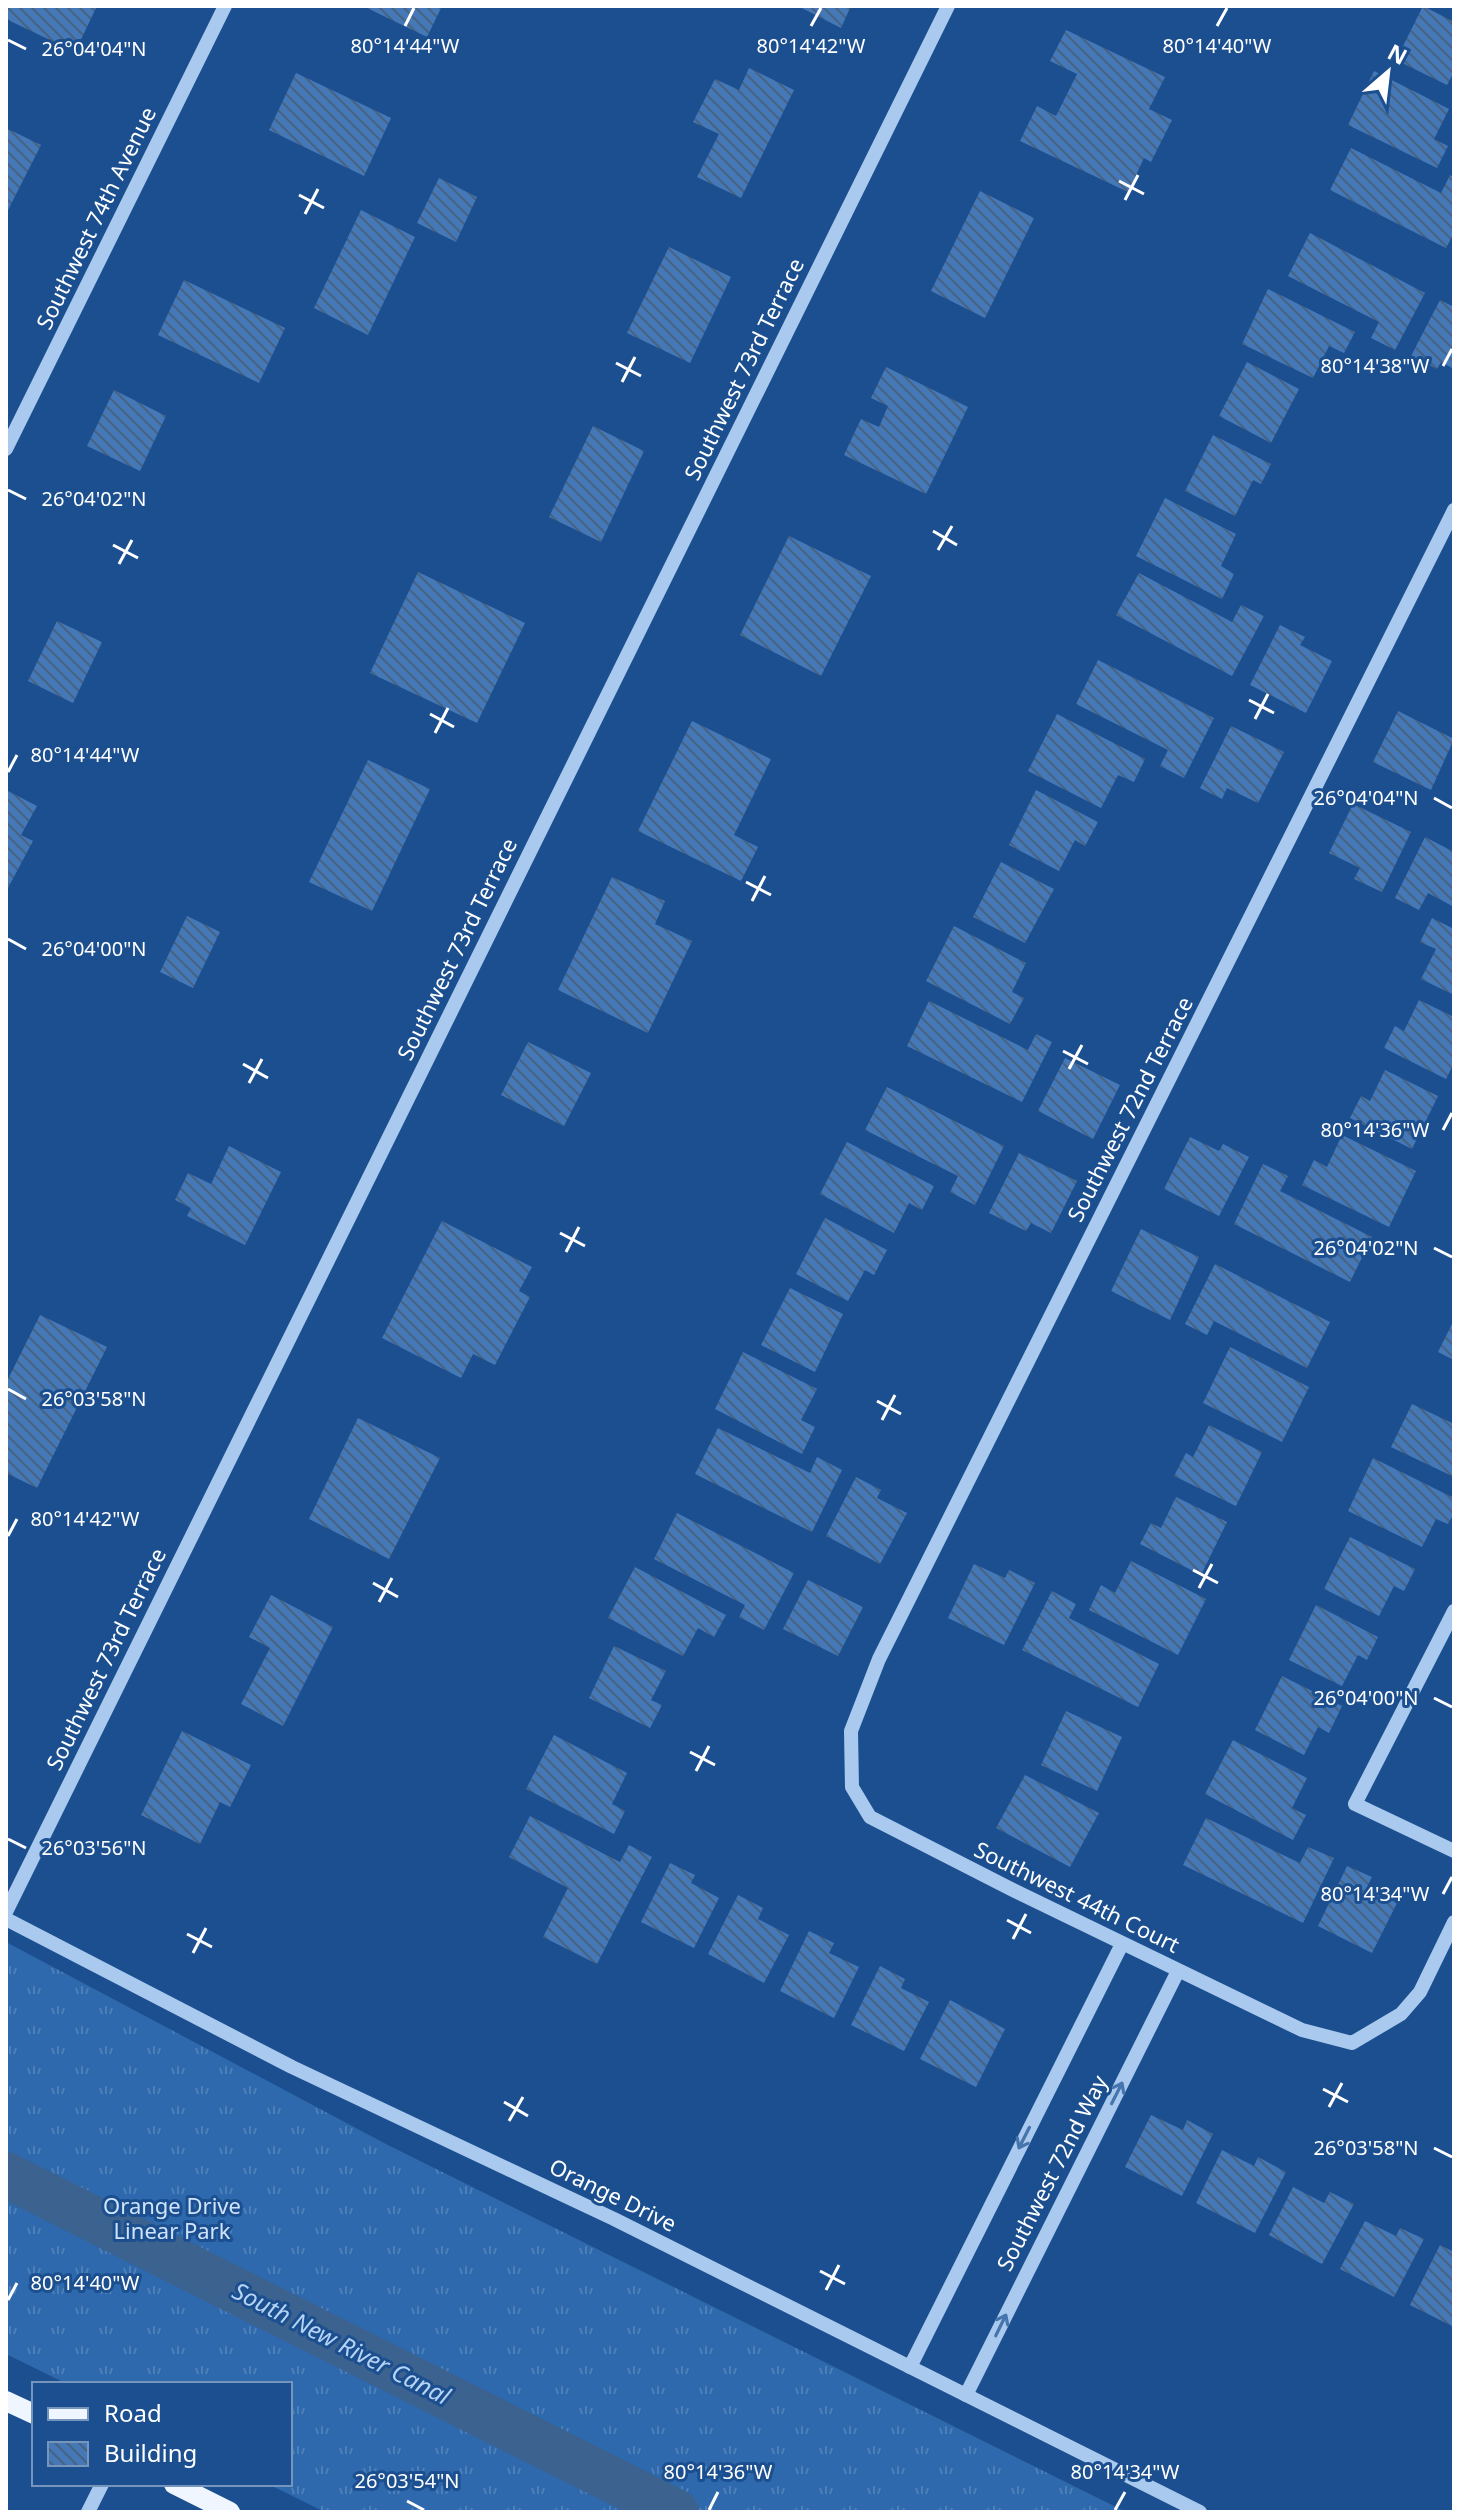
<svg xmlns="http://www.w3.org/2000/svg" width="1460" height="2518" font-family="'Noto Sans',sans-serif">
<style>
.grass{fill:url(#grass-tufts)}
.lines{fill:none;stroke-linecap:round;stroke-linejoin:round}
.canal{stroke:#3c6290;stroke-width:46}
.building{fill:url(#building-back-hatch)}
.minor{stroke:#a9c9ee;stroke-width:14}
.major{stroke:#f0f6ff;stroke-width:20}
.oneway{stroke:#4674ac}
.ticks{fill:none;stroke:#fff;stroke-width:3}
.labels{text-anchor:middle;stroke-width:6;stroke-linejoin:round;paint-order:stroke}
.street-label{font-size:22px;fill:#fff;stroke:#1b4f8f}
.park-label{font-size:22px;fill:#cfe3fa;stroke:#1b4f8f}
.water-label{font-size:24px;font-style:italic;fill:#b5d3f5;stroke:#1b4f8f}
.ticks-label{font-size:20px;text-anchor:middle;fill:#fff;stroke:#1b4f8f;stroke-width:6;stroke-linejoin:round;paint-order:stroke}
</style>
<defs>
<pattern id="grass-tufts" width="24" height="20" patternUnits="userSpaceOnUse" patternTransform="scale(2)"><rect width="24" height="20" fill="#2e69ad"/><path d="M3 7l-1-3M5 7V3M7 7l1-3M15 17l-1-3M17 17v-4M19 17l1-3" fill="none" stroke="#4d80b9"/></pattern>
<pattern id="building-back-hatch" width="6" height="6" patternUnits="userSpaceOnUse" patternTransform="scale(2)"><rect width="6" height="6" fill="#4478b7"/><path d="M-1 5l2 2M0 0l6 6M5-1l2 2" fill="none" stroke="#486282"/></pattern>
</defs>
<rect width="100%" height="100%" fill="#1b4f8f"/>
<path class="grass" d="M6 1942 384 2143 1126 2512H325L268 2484H290V2384H67L6 2354Z"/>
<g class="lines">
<path class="canal" d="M6 2175 676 2512"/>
</g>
<g class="building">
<path d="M6 6H97L75 52 6 19Z"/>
<path d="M363 6H442L427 37Z"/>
<path d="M798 6H851L841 28Z"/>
<path d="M1423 6 1454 22V72L1447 85 1396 60Z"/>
<path d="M1066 30 1165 77 1149 109 1172 120 1151 162 1144 158 1128 192 1020 141 1037 106 1056 116 1077 74 1050 61Z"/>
<path d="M749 68 794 90 741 198 697 177 719 134 693 122 715 79 739 90Z"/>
<path d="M1374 71 1449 109 1434 139 1448 146 1437 168 1348 125Z"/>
<path d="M296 73 391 118 364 176 269 130Z"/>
<path d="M6 128 41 145 6 214Z"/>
<path d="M1351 148 1441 193 1450 175 1454 178V233L1446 248 1330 190Z"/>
<path d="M439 178 477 197 456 242 417 223Z"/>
<path d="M980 191 1034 218 985 318 931 291Z"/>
<path d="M361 210 415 237 368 335 314 308Z"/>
<path d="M1310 233 1425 293 1395 350 1371 338 1379 322 1288 276Z"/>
<path d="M669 247 731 277 690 363 627 333Z"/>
<path d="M184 280 285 328 259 383 158 335Z"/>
<path d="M1268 289 1355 332 1344 353 1329 346 1313 378 1242 344Z"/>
<path d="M1440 300 1454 307V369L1441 362 1437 369 1411 356Z"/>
<path d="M1247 362 1299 389 1271 443 1219 416Z"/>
<path d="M886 367 968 407 926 494 844 455 861 419 879 427 888 406 871 398Z"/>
<path d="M114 390 166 416 140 471 87 446Z"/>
<path d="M593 426 644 451 601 542 549 517Z"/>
<path d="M1213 435 1271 464 1261 484 1253 480 1235 516 1185 491Z"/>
<path d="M1165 498 1236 534 1221 566 1234 574 1222 599 1136 556Z"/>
<path d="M789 536 871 576 821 676 740 635Z"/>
<path d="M418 572 525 623 477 723 370 673Z"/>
<path d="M1139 573 1232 622 1241 605 1264 616 1232 676 1116 615Z"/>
<path d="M57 621 102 642 73 703 28 681Z"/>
<path d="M1280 625 1305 637 1300 645 1332 661 1306 713 1250 685Z"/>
<path d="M1098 660 1214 718 1184 778 1160 766 1168 750 1076 704Z"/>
<path d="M1398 711 1454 739 1431 790 1373 762Z"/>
<path d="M1057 714 1145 759 1134 782 1118 775 1101 808 1028 771Z"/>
<path d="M692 721 771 759 734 835 758 847 741 881 638 831Z"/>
<path d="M1231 726 1284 752 1258 803 1227 788 1222 799 1200 788Z"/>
<path d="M368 760 430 789 372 911 309 882Z"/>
<path d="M6 790 37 806 21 835 33 841 8 888 6 887Z"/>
<path d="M1036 790 1098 822 1085 846 1075 840 1059 871 1009 845Z"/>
<path d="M1353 804 1411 832 1382 892 1354 879 1360 868 1329 853Z"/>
<path d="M1425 837 1454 852V907L1428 893 1419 910 1395 898Z"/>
<path d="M1001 862 1054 889 1025 943 973 917Z"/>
<path d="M612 877 665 901 655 924 692 941 648 1033 558 990Z"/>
<path d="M187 916 220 932 193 988 160 972Z"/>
<path d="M1432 918 1454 929V995L1421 979 1436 949 1420 942Z"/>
<path d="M954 926 1026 963 1012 992 1024 998 1010 1024 926 981Z"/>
<path d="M1419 1000 1454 1017V1063L1446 1079 1384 1048 1395 1026 1404 1031Z"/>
<path d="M929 1001 1028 1050 1036 1034 1052 1042 1022 1102 907 1046Z"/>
<path d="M528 1042 591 1073 564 1126 501 1095Z"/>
<path d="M1065 1058 1120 1085 1093 1139 1038 1111Z"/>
<path d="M1385 1070 1438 1096 1412 1149 1350 1118 1361 1096 1370 1101Z"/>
<path d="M887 1087 1004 1146 975 1205 950 1192 958 1176 865 1130Z"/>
<path d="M1342 1135 1416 1171 1389 1227 1302 1185 1314 1160 1327 1167Z"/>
<path d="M1190 1137 1219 1151 1223 1144 1249 1157 1219 1216 1164 1189Z"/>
<path d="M847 1142 934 1186 922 1210 909 1203 894 1233 820 1194Z"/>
<path d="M229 1146 281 1172 245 1245 187 1216 191 1208 175 1200 188 1173 211 1184Z"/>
<path d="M1019 1153 1077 1181 1051 1233 1031 1223 1026 1231 989 1213Z"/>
<path d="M1263 1164 1288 1176 1280 1191 1372 1237 1350 1282 1234 1224Z"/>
<path d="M825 1218 887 1250 874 1275 865 1270 848 1301 796 1274Z"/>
<path d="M442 1221 532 1267 519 1291 530 1297 495 1365 473 1354 461 1378 382 1338Z"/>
<path d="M1141 1229 1199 1257 1170 1320 1111 1291Z"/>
<path d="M1215 1264 1330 1322 1307 1368 1214 1321 1207 1335 1185 1324Z"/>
<path d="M790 1288 843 1314 815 1372 761 1345Z"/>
<path d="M40 1315 107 1347 37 1488 6 1473V1383Z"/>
<path d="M1454 1320V1360L1438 1352Z"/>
<path d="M1230 1347 1309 1387 1282 1442 1203 1403Z"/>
<path d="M743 1352 817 1389 801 1420 815 1427 802 1454 715 1409Z"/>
<path d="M1412 1404 1454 1424V1477L1391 1447Z"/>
<path d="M358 1418 440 1458 389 1559 309 1519Z"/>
<path d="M1209 1425 1262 1452 1236 1506 1174 1476 1186 1453 1193 1457Z"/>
<path d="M718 1428 810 1473 817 1457 842 1470 812 1532 695 1474Z"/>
<path d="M1373 1458 1454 1498V1513L1448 1524 1436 1519 1422 1547 1348 1511Z"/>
<path d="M856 1477 881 1490 877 1498 907 1513 880 1564 826 1536Z"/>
<path d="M1176 1497 1227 1522 1201 1575 1140 1544 1151 1523 1161 1528Z"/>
<path d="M677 1513 794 1573 764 1630 739 1617 745 1605 654 1559Z"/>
<path d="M1350 1537 1415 1569 1404 1591 1394 1586 1379 1616 1324 1589Z"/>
<path d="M1131 1561 1206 1599 1178 1655 1089 1610 1101 1585 1115 1593Z"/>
<path d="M974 1564 1005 1578 1009 1570 1035 1583 1004 1645 948 1618Z"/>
<path d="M635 1567 726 1615 714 1637 698 1628 683 1656 608 1618Z"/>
<path d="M808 1580 863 1607 838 1656 783 1629Z"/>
<path d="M1052 1591 1076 1604 1069 1618 1159 1664 1138 1707 1022 1650Z"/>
<path d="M271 1595 333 1627 283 1726 241 1704 270 1648 249 1637Z"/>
<path d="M1316 1605 1378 1637 1367 1660 1358 1655 1342 1686 1289 1660Z"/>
<path d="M614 1646 666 1671 651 1700 662 1705 650 1728 589 1698Z"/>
<path d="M1282 1676 1342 1706 1329 1733 1318 1727 1304 1755 1255 1730Z"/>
<path d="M1066 1711 1122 1737 1097 1791 1041 1765Z"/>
<path d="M182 1731 251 1765 230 1807 220 1802 200 1844 141 1815Z"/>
<path d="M554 1735 627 1773 612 1804 625 1811 614 1834 526 1789Z"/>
<path d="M1233 1740 1307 1778 1292 1808 1306 1815 1293 1840 1205 1794Z"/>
<path d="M1025 1775 1099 1813 1070 1867 996 1828Z"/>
<path d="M530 1816 620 1862 629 1845 652 1857 597 1964 543 1937 568 1888 509 1857Z"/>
<path d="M1206 1818 1300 1863 1308 1847 1334 1858 1303 1923 1183 1865Z"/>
<path d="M670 1863 695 1875 691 1883 719 1898 694 1948 641 1922Z"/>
<path d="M1347 1866 1372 1877 1366 1889 1397 1903 1372 1953 1318 1926Z"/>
<path d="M738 1895 763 1908 758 1919 789 1935 764 1983 708 1954Z"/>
<path d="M809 1931 834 1943 829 1953 859 1967 834 2018 780 1991Z"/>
<path d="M880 1966 905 1979 901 1988 929 2002 904 2051 851 2025Z"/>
<path d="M950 2000 1005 2029 976 2087 920 2059Z"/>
<path d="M1151 2115 1183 2130 1187 2120 1213 2134 1182 2196 1125 2167Z"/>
<path d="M1222 2150 1254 2166 1258 2157 1286 2172 1255 2233 1196 2203Z"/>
<path d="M1293 2187 1324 2203 1330 2192 1354 2204 1322 2264 1269 2235Z"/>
<path d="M1365 2221 1396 2236 1400 2228 1424 2239 1394 2297 1340 2269Z"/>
<path d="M1440 2245 1454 2252V2327L1410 2305Z"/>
</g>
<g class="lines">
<g class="minor">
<path d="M6 449 225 6"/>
<path d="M1454 510 879 1659 851 1731 852 1787 870 1817 1013 1890 1302 2030 1352 2043 1401 2014 1420 1992 1454 1922"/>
<path d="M1454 1611 1355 1804 1454 1851"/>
<path d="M6 1912 948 6"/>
<path d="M6 1919 292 2067 614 2219 1200 2512"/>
<path d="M910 2367 1122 1944"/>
<path d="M966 2395 1178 1971"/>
<path d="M88 2512 102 2484"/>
</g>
<g class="major">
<path d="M6 2401 34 2414"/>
<path d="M174 2484 230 2512"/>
</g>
</g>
<defs><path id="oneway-shaft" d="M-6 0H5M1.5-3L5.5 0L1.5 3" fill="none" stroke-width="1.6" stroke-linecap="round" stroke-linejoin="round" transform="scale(2)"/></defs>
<g class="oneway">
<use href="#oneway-shaft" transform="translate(1117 2093) rotate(-63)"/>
<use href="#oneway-shaft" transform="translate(1024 2138) rotate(117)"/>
<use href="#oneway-shaft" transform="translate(1001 2325) rotate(-64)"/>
</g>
<path class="ticks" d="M405 26 414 8M811 26 821 8M1217 26 1227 8M8 40 26 49M1119 181 1144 194M299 195 324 208M1125 200 1138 175M305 214 318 189M616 363 641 376M1443 366 1452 349M622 382 635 357M8 490 26 499M933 531 957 545M113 545 138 558M938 550 952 526M119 564 132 540M1249 700 1274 713M430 714 454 727M1255 719 1268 694M435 733 448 708M8 772 17 755M1434 798 1452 808M746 882 771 895M752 901 765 876M8 939 26 949M1063 1051 1088 1064M243 1064 268 1078M1069 1069 1082 1045M249 1083 262 1059M1443 1130 1452 1113M560 1233 585 1246M1434 1248 1452 1257M566 1252 579 1227M8 1389 26 1399M877 1401 901 1414M882 1420 895 1395M8 1536 17 1519M1193 1570 1218 1583M373 1583 398 1597M1199 1588 1212 1564M379 1602 392 1578M1434 1698 1452 1707M690 1752 715 1765M696 1771 709 1746M8 1839 26 1848M1443 1894 1452 1877M1007 1920 1031 1933M187 1934 212 1947M1013 1939 1026 1914M193 1953 206 1928M1323 2089 1348 2102M504 2102 528 2116M1329 2107 1342 2083M509 2121 523 2097M1434 2148 1452 2157M820 2271 845 2284M826 2290 839 2265M8 2300 17 2283M407 2501 424 2510M709 2510 718 2492M1115 2510 1125 2492"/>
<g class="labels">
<g class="street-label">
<text transform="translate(96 218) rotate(-64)" y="8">Southwest 74th Avenue</text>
<text transform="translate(744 369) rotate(-64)" y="8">Southwest 73rd Terrace</text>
<text transform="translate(457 949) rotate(-64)" y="8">Southwest 73rd Terrace</text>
<text transform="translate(1130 1109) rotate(-63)" y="8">Southwest 72nd Terrace</text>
<text transform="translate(106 1659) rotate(-64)" y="8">Southwest 73rd Terrace</text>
<text transform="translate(1077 1897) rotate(26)" y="8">Southwest 44th Court</text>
<text transform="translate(1052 2173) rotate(-63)" y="8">Southwest 72nd Way</text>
<text transform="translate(613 2195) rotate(26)" y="8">Orange Drive</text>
</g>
<g class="park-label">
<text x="172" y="2214">Orange Drive<tspan x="172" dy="25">Linear Park</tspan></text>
</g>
<g class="water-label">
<text transform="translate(341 2344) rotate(27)" y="8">South New River Canal</text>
</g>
</g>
<g class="ticks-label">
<text x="405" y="53">80°14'44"W</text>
<text x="811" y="53">80°14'42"W</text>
<text x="1217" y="53">80°14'40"W</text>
<text x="94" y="56">26°04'04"N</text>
<text x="1375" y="373">80°14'38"W</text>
<text x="94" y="506">26°04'02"N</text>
<text x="85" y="762">80°14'44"W</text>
<text x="1366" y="805">26°04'04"N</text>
<text x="94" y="956">26°04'00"N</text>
<text x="1375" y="1137">80°14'36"W</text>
<text x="1366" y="1255">26°04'02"N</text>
<text x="94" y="1406">26°03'58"N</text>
<text x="85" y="1526">80°14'42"W</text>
<text x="1366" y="1705">26°04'00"N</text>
<text x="94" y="1855">26°03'56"N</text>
<text x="1375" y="1901">80°14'34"W</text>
<text x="1366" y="2155">26°03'58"N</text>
<text x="85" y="2290">80°14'40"W</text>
<text x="718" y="2479">80°14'36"W</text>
<text x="1125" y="2479">80°14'34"W</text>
<text x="407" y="2488">26°03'54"N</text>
</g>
<rect width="1460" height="2518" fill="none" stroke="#ffffff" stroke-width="16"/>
<rect x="32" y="2382" width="260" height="104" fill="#1b4f8f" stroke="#7695bc" stroke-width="2"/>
<rect x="48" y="2408" width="40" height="12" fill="#f0f6ff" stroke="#7695bc" stroke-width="2"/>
<text x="104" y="2422" font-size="24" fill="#ffffff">Road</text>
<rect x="48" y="2442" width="40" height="24" fill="url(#building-back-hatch)" stroke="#7695bc" stroke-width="2"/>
<text x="104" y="2462" font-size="24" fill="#ffffff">Building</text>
<g transform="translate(1388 72) rotate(28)" stroke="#1b4f8f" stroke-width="6" paint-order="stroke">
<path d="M0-6L14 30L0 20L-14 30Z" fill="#ffffff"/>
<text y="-12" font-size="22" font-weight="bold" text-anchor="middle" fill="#ffffff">N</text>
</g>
</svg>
